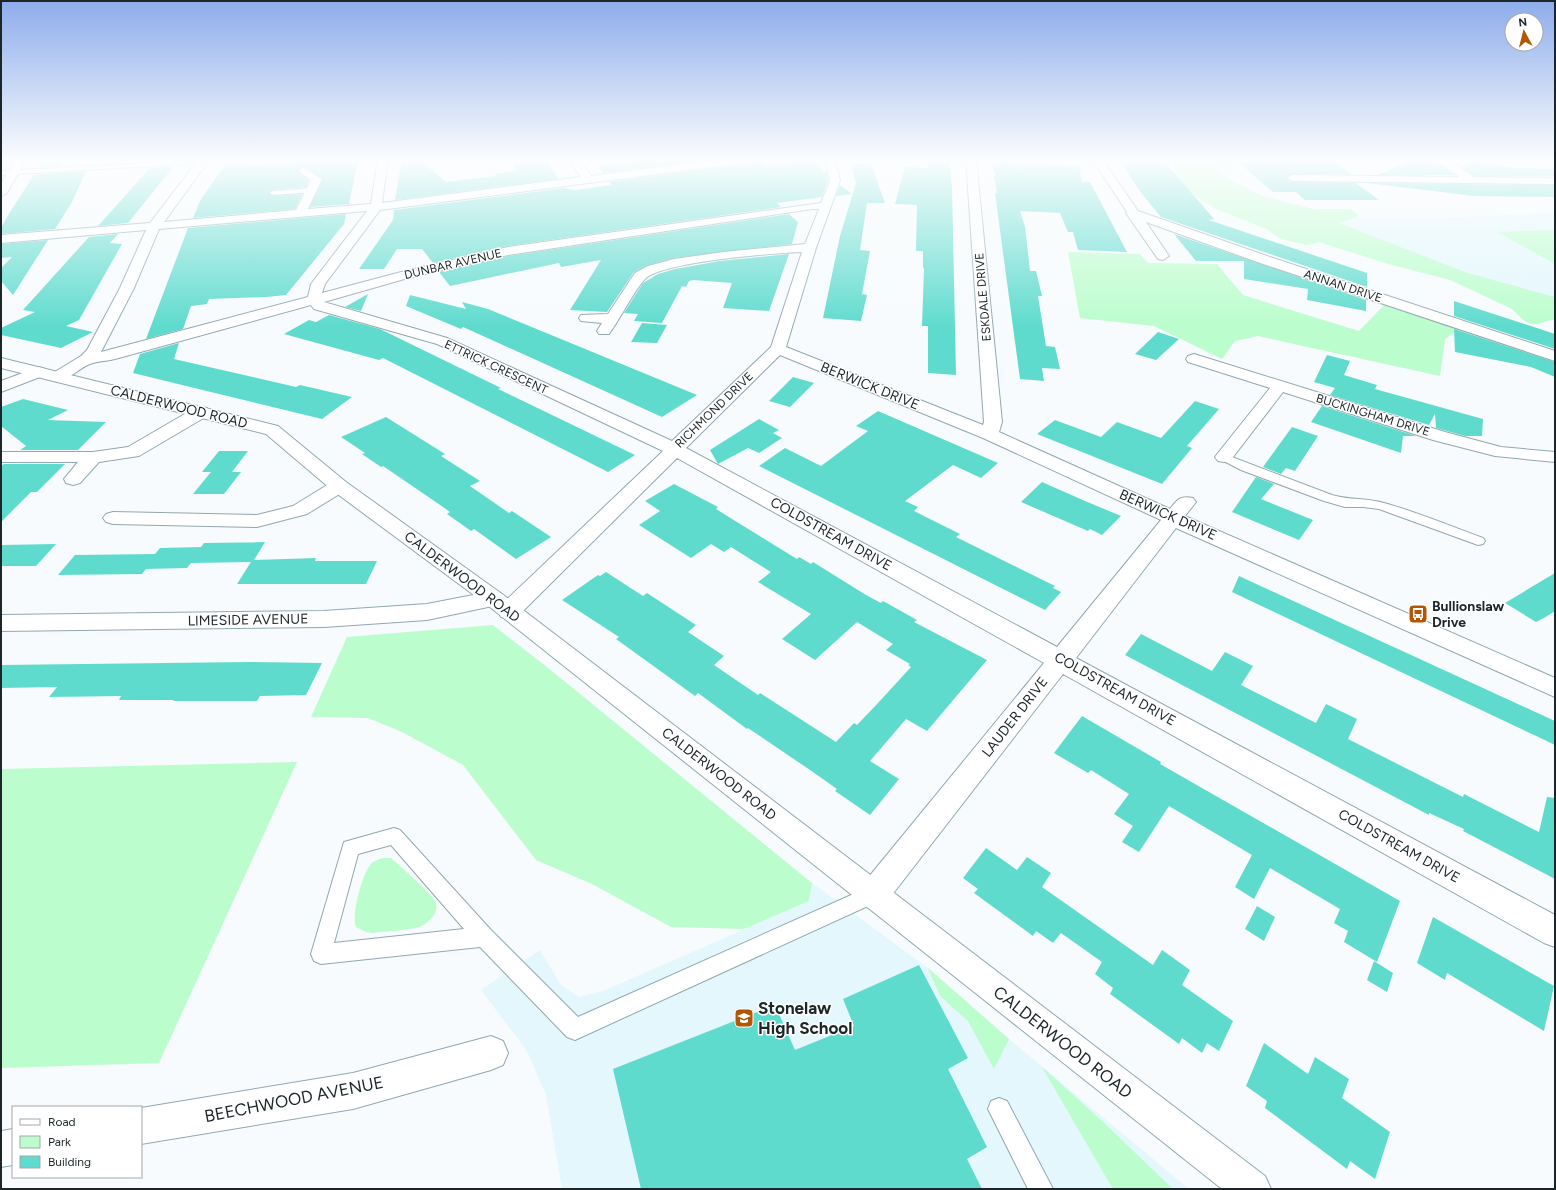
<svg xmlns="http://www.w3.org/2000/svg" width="1556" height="1190" font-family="Figtree,sans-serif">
  <rect width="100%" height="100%" fill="#f7fbfd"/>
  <!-- built -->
  <g fill="#e3f7fd">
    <polygon points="1555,213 1555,297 1465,272 1338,223 1352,218 1461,217"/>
    <polygon points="812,883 928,968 1009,1039 1189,1189 562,1189 546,1095 527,1051 481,990 540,950 561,985 579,997 603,991 809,901"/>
  </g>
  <!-- green -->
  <g fill="#bbfdcc">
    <path d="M1171,159h62l4,4 -19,1 9,14 35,18 51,13h38l8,7 -20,7 126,49 90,25v23c-7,-1 -15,5 -22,4 -9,0 -16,-12 -23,-16l-60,-28 -62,-16 -69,-22 -13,3 -25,-6 -15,-10 -50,-20 -20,-13 -14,-11z"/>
    <polygon points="1555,230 1555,264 1497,232"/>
    <polygon points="1068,252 1140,254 1148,263 1217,264 1243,295 1359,331 1385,304 1460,329 1445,339 1440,376 1258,336 1235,341 1222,359 1154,326 1080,318"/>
    <polygon points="493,625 547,667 812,883 809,901 744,929 671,927 592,884 536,860 463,765 402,732 368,718 311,717 347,637"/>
    <polygon points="297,762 159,1063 1,1068 1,769"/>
    <path d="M382,858h9c9,8 40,35 44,43 6,11 -7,23 -16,26 -15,4 -31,4 -46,6l-7,-1 -10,-5c-5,-12 6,-53 15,-63 2,-3 7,-4 11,-6z"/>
    <polygon points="928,968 1009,1039 994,1069 968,1021 940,996"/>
    <polygon points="1042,1067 1102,1121 1173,1189 1113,1189"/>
  </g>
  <!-- building -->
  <g fill="#5fdbce">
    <polygon points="65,159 61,166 39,167 43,160"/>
    <polygon points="358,159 349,204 310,207 323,179 302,167 297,171 309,180 306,187 273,190 268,192 273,196 302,194 295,209 193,218 201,199 226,164 250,162 248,165 298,163 300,161"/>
    <polygon points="402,159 425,159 425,164 446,182 496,176 495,174 516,171 512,163 546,159 558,179 395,200"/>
    <polygon points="653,159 708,159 603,173 598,166"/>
    <polygon points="757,159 765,159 766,165 811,160 827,174 828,181 822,197 777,203 781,207 508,246 433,263 422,249 397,249 384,269 359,269 393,220 394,210 564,188 575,190 612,185 609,182 751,163"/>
    <polygon points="928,159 949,159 952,187 956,375 928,373 928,326 922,326 924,268 923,268 923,251 916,251 917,205 895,204 905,167 928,168"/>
    <polygon points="1260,159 1331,159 1351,174 1292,174 1286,179 1292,182 1356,183 1379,200 1305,200 1296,192 1273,192 1237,161 1261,161"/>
    <polygon points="1416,159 1441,165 1454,175 1378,175"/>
    <polygon points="1471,160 1515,168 1555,169 1555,176 1474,176 1462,167"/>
    <polygon points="991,161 1079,166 1082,182 1090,182 1127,252 1078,250 1073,232 1068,232 1060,213 1020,211 1025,227 1030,271 1036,271 1042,296 1038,296 1046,346 1055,347 1060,369 1042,368 1044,381 1020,379 995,193 997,193 994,176 996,176"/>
    <polygon points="1120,161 1165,162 1214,219 1209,220 1367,273 1367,287 1161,217 1142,194"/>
    <polygon points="851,164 871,164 885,203 867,203 860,250 870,251 862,294 867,295 861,321 823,318 840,236 856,183"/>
    <polygon points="174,166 128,223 98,226 150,168"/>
    <polygon points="86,171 72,202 55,229 1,234 1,228 10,212 34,175"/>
    <polygon points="1366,183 1555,185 1555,197 1475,196"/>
    <polygon points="840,185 852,194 836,196"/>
    <polygon points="346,214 344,224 286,295 266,297 209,299 207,304 191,306 183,329 146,339 188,228"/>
    <polygon points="789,214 798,222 792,244 674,258 648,265 634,272 607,312 570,310 601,260 561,267 559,263 450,286 439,272 508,256"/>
    <polygon points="118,234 110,243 122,244 79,320 66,326 93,332 61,348 1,335 1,328 35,312 23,310 89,237"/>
    <polygon points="1174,234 1366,300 1366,311 1307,300 1308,289 1244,279 1244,261 1196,261"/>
    <polygon points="48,240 13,295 1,281 1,268 12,257 1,258 1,244"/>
    <polygon points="789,254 769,311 723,308 732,283 693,280 689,281 686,287 682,286 662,323 634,321 638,314 624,313 643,283 658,274 675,269 720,261"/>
    <polygon points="368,294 361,311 345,307"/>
    <polygon points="410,295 466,309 462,302 488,309 697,395 662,417 463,327 461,329 406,306"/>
    <polygon points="1454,301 1555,334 1555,349 1454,316"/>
    <polygon points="329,315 380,329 501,388 498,389 635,455 608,472 383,358 379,360 284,334 309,320 316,322"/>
    <polygon points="642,323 667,325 657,343 631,342"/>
    <polygon points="1454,329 1555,362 1555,377 1531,367 1455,352"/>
    <polygon points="1158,332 1179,339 1156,360 1135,354"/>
    <polygon points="179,343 174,359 296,387 300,385 352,397 322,419 133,373 140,354"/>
    <polygon points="1327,355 1350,361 1344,375 1377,385 1375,389 1483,419 1482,436 1465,436 1436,428 1435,414 1429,425 1330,395 1335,388 1314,382"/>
    <polygon points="793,377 814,383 790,407 769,401"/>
    <polygon points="23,399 68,410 48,420 106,422 78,450 20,450 26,446 1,426 1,407"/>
    <polygon points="1195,401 1219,409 1187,446 1192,448 1162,484 1037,434 1055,420 1101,437 1117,422 1161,438"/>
    <polygon points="1322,406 1416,436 1403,436 1401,453 1311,422"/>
    <polygon points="878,411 998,463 981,478 953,465 905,501 918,507 914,511 960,534 956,537 1055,586 1053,588 1061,592 1045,610 759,466 785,448 821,466 868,431 856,426"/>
    <polygon points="386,417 445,454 441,456 480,481 470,486 509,513 512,511 551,537 516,559 474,529 471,531 447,514 450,512 443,507 383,466 381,467 362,454 365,453 341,437"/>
    <polygon points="759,419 779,430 773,433 782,438 759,453 748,448 718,464 710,450"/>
    <polygon points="1292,427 1318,436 1295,471 1286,468 1281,474 1263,467"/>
    <polygon points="219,451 248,451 232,472 241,472 224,494 193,494 211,472 202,472"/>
    <polygon points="4,464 65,464 37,492 31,492 1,522 1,466"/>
    <polygon points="1256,477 1274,484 1261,499 1313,520 1299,540 1232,512"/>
    <polygon points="1042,482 1085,501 1121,516 1102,535 1090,529 1088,531 1021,502"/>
    <polygon points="674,484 718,507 716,509 797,559 799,557 811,564 813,562 866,595 881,603 883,601 917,620 914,622 987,660 927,731 906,719 870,761 899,779 870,815 835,791 837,789 810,770 748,728 747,729 698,693 695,696 616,639 619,637 562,600 598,575 600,576 606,572 643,596 647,593 696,625 688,632 724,656 714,665 758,695 760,693 836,742 854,723 857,725 878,703 911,667 908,665 910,664 886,650 893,644 857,622 815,660 782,639 811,614 758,582 771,572 731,547 724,552 711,544 691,558 639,525 660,511 645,501"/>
    <polygon points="265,542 254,560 316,558 315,561 377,561 366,584 237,584 251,562 191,563 187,568 146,569 142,574 58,575 75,555 155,554 160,548 201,547 204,543"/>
    <polygon points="56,544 36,566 1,566 1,545"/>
    <polygon points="1555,573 1555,611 1544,618 1536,622 1505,603"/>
    <polygon points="1239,576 1555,721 1555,745 1232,592"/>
    <polygon points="1141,634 1212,671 1225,652 1253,666 1241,685 1316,723 1326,704 1357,719 1348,739 1463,797 1464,794 1539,832 1547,797 1555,798 1555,879 1463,831 1464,829 1429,813 1429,815 1125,655"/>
    <polygon points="248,662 322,663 306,695 260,696 257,701 173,701 174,700 119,700 121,696 49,697 57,687 1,688 1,665"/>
    <polygon points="1082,716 1161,762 1160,764 1400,901 1377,962 1344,942 1348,931 1334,923 1340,909 1270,868 1254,899 1235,887 1252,855 1169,806 1139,852 1122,842 1133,826 1114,814 1129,794 1091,770 1088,773 1054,753"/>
    <polygon points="986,848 1017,870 1027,857 1051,873 1042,887 1153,965 1162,950 1190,970 1182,985 1233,1021 1219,1051 1207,1043 1202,1053 1182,1038 1179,1044 1110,994 1113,988 1095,974 1102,962 1061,933 1053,943 1036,931 1033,936 974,893 978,889 963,878"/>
    <polygon points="1257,906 1275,917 1264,941 1245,929"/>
    <polygon points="1433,917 1554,986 1544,1031 1447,973 1445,980 1417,963"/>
    <polygon points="1374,961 1393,973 1387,992 1367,980"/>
    <polygon points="919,965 968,1058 948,1069 987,1147 967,1159 982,1189 641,1189 613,1069 775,1005 795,1050 854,1026 843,999"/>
    <polygon points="1264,1043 1308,1074 1315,1057 1349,1079 1342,1098 1390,1132 1375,1179 1350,1161 1347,1169 1265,1108 1267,1101 1246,1086"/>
  </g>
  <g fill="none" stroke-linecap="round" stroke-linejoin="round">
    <defs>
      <g id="lane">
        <polygon points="206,160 207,161 204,163 1,175 1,171"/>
        <polygon points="312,188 316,190 315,192 273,195 269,193 273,191"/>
        <path d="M1224,454l108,41c17,5 35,3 52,8 33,9 66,23 99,35l2,3 -2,3 -5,1 -99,-36 -16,-2h-18l-21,-6 -83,-31 -21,-11 -2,-2z"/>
        <path d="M394,828l6,2 91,100 87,87 289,-129 7,-3 7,3 3,6 -3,6 -306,140 -8,-3 -87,-90 -159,17 -7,-3 -3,-7 33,-112zM391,845l73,84 -130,14 24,-89z"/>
        <polygon points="999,1098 1007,1101 1053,1189 1028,1189 988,1109 991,1101"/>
      </g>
      <g id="street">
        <polygon points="16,159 26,159 7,193 1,196 1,184"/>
        <path d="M199,159h11l-46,63 132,-12 15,-30 -13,-9 5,-3 19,11 -14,30 63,-5 7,-45h10l-6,44 199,-26 -13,-18h11l12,17 132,-17h33l-5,3 -371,48 -55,74 -3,9 83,-22 103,-24 313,-44 9,-22 -5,-22h10l5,22 -24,67 -30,99 197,78 1,-3 -18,-263h10l26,263 -3,10 171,77c7,-9 10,-14 23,-11l3,4 -11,14 370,162v19l-379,-169 -100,130 479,257v32l-11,-4 -481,-269 -178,230 -11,4 -11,-4 -4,-10 4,-10 181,-221 -367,-205 -160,159 -8,2 -8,-2 -3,-6 3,-6 162,-154 -226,-107 -123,-35 -3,-4 -196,54c-8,2 -15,2 -22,4 -15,4 -24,20 -40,16l-2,-3 2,-3 28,-17 6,-6 33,-62 26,-58 -145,13v-8l149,-12zM812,209h7l-14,35 -81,8 -50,7 -26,7 -13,7 -27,41 -27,1 -2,3 2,3 21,2 -5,8 2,3h10c10,-13 27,-47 37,-56 19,-16 127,-25 156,-26l-31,95 -99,94 -225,-103 -123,-36 84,-24 100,-23zM367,211l-56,73 -3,13 -207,55 33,-64 25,-59zM780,355l203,83 178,82 -104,127 -371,-199z"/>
        <polygon points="1092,159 1102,159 1138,211 1270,257 1555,351 1555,361 1260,263 1146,222 1169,256 1163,260 1158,259 1126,213 1127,212"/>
        <polygon points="1435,159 1448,159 1474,177 1555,178 1555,184 1292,181 1287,178 1292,175 1459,177"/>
        <polygon points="1194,354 1445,432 1501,447 1555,452 1555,462 1495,456 1433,440 1283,392 1230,461 1224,462 1218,461 1215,457 1218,453 1270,388 1188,362 1186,359 1188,356"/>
        <polygon points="39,367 45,369 47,372 45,375 1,392 1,381"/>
        <polygon points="201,407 207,408 210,412 207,416 139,456 99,462 80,483 73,485 66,483 64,479 78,462 1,462 1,452 93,452 128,447 195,408"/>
        <polygon points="339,480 346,482 349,486 346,490 307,514 257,527 113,524 106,522 103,518 106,514 113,512 257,515 293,506 332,482"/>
        <polygon points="494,591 502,594 505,599 502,604 427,620 324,627 1,631 1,615 324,611 427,604"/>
        <polygon points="491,1036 503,1041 508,1053 503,1065 491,1070 353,1109 141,1144 141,1108 353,1073"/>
        <polygon points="13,1129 13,1165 1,1167 1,1131"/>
      </g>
      <polygon id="secondary" points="1,358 278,426 346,482 502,594 1265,1176 1271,1189 1222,1189 486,604 332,490 266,434 1,368"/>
    </defs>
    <!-- lane casing -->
    <use href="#lane" stroke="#91a8b0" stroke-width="2"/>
    <!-- street casing -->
    <use href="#street" stroke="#91a8b0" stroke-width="2"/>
    <!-- secondary casing -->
    <use href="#secondary" stroke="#91a8b0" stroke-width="2"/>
    <!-- lane -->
    <use href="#lane" fill="#fff" fill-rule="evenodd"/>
    <!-- street -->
    <use href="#street" fill="#fff" fill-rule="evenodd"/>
    <!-- secondary -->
    <use href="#secondary" fill="#fff" fill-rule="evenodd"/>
  </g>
  <!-- sky -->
  <linearGradient id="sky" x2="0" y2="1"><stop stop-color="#8daceb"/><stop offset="0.49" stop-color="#fbfdfe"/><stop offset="1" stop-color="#fbfdfe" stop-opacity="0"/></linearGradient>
  <rect width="1556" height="326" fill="url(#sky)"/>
  <!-- icons -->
  <defs>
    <symbol id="bus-square" viewBox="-11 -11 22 22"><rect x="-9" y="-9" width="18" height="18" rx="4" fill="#b45601" stroke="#fff"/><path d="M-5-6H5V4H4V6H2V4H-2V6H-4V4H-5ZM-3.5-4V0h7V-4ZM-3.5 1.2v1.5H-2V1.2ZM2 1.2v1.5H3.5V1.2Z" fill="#fff"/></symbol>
    <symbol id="school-square" viewBox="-11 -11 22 22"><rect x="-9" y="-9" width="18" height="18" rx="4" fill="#b45601" stroke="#fff"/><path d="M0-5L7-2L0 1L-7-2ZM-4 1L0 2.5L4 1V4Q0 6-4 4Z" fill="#fff"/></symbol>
  </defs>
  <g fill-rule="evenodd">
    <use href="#bus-square" x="1407" y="603" width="22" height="22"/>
    <use href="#school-square" x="733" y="1007" width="22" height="22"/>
  </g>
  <g text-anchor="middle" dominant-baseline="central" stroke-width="3" stroke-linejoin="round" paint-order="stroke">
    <!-- far-street labels -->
    <g font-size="12" fill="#1c2528" stroke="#fff">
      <text transform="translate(453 264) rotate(-13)">DUNBAR AVENUE</text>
      <text transform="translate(1343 286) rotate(18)">ANNAN DRIVE</text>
      <text transform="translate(983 297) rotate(-95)">ESKDALE DRIVE</text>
      <text transform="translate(496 367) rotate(25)">ETTRICK CRESCENT</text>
      <text transform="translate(714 410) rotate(-44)">RICHMOND DRIVE</text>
      <text transform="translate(1373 415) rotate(17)">BUCKINGHAM DRIVE</text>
    </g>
    <!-- street labels -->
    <g font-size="14" fill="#1c2528" stroke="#fff">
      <text transform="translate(870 386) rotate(22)">BERWICK DRIVE</text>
      <text transform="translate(179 407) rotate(14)">CALDERWOOD ROAD</text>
      <text transform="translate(1168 515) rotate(24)">BERWICK DRIVE</text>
      <text transform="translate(831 534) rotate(29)">COLDSTREAM DRIVE</text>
      <text transform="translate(462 577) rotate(37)">CALDERWOOD ROAD</text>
      <text transform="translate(248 620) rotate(-1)">LIMESIDE AVENUE</text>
      <text transform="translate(1115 689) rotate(29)">COLDSTREAM DRIVE</text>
      <text transform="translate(1015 717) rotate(-52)">LAUDER DRIVE</text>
      <text transform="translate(719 774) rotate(38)">CALDERWOOD ROAD</text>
      <text transform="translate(1399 846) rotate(29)">COLDSTREAM DRIVE</text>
    </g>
    <!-- poi labels -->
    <g font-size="14" font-weight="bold" fill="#1c2528" stroke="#fff" text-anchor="start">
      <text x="1432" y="606">Bullionslaw<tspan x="1432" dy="16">Drive</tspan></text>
    </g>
    <!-- near-poi labels -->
    <g font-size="17" font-weight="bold" fill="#1c2528" stroke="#fff" text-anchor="start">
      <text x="758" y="1008">Stonelaw<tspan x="758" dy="20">High School</tspan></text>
    </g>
    <!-- near-street labels -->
    <g font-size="17" fill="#1c2528" stroke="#fff">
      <text transform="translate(1063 1042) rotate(38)">CALDERWOOD ROAD</text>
      <text transform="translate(294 1099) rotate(-11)">BEECHWOOD AVENUE</text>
    </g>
  </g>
  <!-- border -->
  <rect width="1556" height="1190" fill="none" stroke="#1c2528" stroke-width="4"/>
  <!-- legend -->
  <rect x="12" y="1106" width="130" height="72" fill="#ffffff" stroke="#a4a8a9"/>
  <rect x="20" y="1119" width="20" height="6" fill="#ffffff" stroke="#a4a8a9"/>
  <text x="48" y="1126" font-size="12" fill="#1c2528">Road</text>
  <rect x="20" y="1136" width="20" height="12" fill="#bbfdcc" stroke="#a4a8a9"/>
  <text x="48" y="1146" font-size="12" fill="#1c2528">Park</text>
  <rect x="20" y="1156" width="20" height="12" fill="#5fdbce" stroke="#a4a8a9"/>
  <text x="48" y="1166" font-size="12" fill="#1c2528">Building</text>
  <!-- north arrow -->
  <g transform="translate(1524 32) rotate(353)"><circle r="19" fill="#ffffff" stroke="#a4a8a9"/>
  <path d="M0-3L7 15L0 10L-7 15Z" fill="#b45601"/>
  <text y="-6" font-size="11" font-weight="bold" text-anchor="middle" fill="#1c2528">N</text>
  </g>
</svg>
